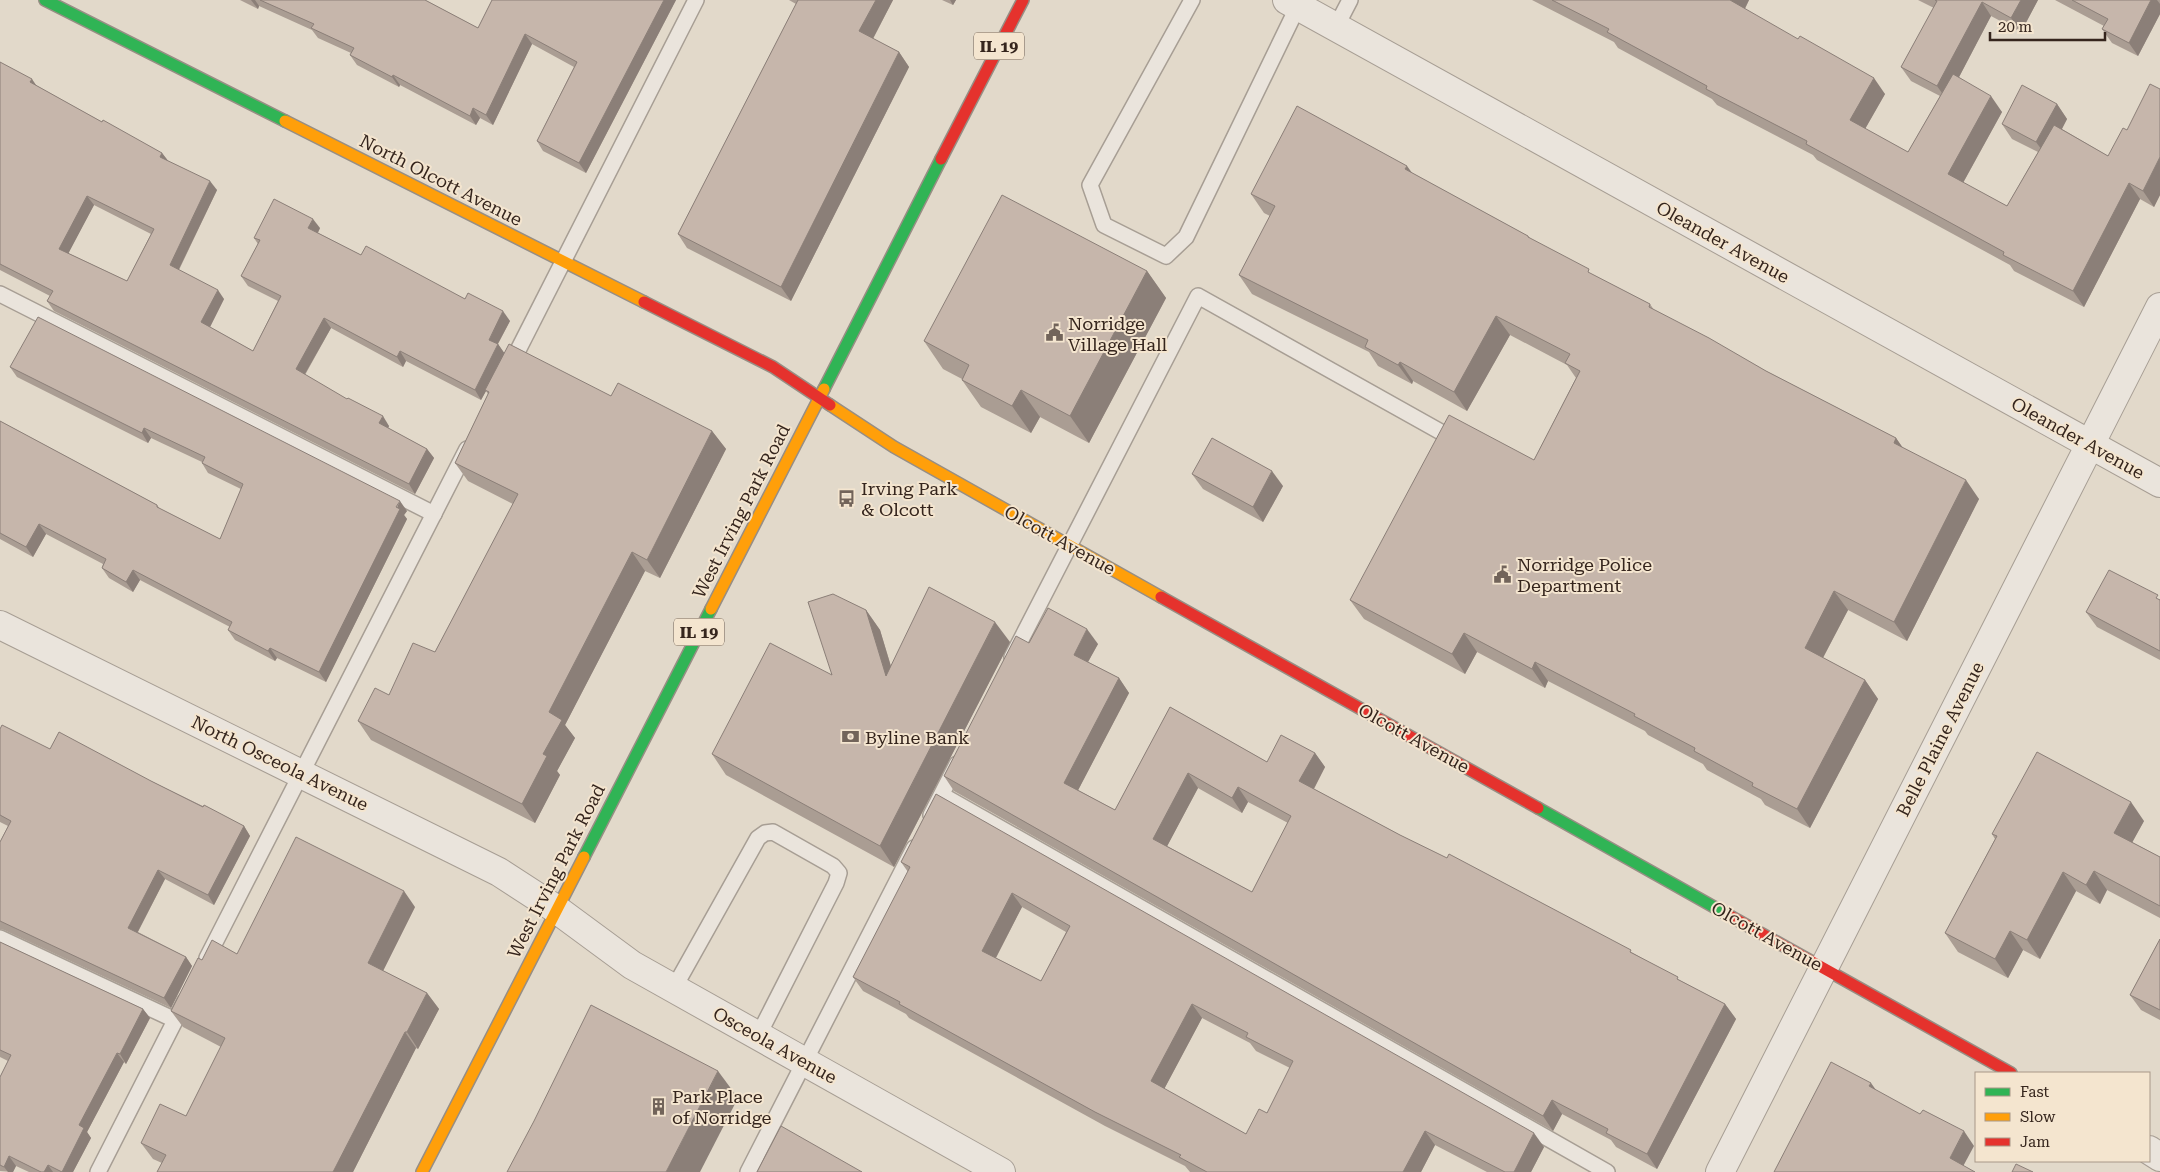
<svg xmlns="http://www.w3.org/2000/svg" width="2160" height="1172" font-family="'Roboto Serif',serif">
  <rect width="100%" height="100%" fill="#e2d9ca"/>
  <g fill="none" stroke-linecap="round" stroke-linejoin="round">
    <defs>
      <g id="lane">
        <polyline points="1192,0 1090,185 1104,225 1166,256 1186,237 1298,6"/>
        <polyline points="1336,27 1350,0"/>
        <polyline points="0,294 434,514"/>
        <polyline points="510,366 696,0"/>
        <polyline points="1012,657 1198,296 1448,436"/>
        <polyline points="942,795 1607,1172"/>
        <polyline points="931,815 957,764"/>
        <polyline points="0,938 175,1020"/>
        <polyline points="207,958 467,449"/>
        <polyline points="674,988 758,838 765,833 773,832 833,866 839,873 836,883 758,1036"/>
        <polyline points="98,1172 185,1001"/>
        <polyline points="748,1172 914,848"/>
      </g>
      <g id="street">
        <polyline points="1287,0 2160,483"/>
        <polyline points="0,625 499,872 556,909 632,965 1001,1172"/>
        <polyline points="2149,1150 2160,1157"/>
        <polyline points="1720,1172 2160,307"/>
      </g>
      <g id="fast">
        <polyline points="45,0 285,121"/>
        <polyline points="824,389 941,159"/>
        <polyline points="1538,808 1730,916"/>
        <polyline points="584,857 711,609"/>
      </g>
      <g id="slow">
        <polyline points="285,121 644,302"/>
        <polyline points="830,405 894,447 1161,597"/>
        <polyline points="711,609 824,389"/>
        <polyline points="422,1172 584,857"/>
      </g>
      <g id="jam">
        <polyline points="941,159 1023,0"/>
        <polyline points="644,302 773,367 830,405"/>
        <polyline points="1161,597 1538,808"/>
        <polyline points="1730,916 2011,1073"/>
      </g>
    </defs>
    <!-- lane casing -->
    <use href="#lane" stroke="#a79e94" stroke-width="18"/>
    <!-- street casing -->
    <use href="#street" stroke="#a79e94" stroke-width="30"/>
    <!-- fast casing -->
    <use href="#fast" stroke="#978e84" stroke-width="14"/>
    <!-- slow casing -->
    <use href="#slow" stroke="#978e84" stroke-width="14"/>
    <!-- jam casing -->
    <use href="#jam" stroke="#978e84" stroke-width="14"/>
    <!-- lane -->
    <use href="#lane" stroke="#eae4dc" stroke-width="15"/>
    <!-- street -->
    <use href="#street" stroke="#eae4dc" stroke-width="28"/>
    <!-- fast -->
    <use href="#fast" stroke="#30b455" stroke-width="11"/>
    <!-- slow -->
    <use href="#slow" stroke="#ff9f0a" stroke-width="11"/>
    <!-- jam -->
    <use href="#jam" stroke="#e5322d" stroke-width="11"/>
  </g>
  <!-- wall -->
  <g fill="#aa9d93" fill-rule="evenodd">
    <polygon points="240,0 425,0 478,28 492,0 676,0 586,173 543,151 537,141 574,67 532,44 493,125 480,118 476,125 400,85 399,87 357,65 350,55 351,53 318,38 312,30 259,6 258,9"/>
    <polygon points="789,0 893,0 873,39 899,52 909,67 791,301 687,248 678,234 796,4"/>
    <polygon points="942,0 956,0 953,5"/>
    <polygon points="1532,0 1749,0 1745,9 1885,94 1865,129 1908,152 1940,96 1911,81 1901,67 1934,8 1918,0 2038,0 2021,32 1991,16 1959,77 2002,112 1963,183 2007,206 2038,152 2012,139 2002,124 2057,104 2067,119 2062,129 2108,156 2127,130 2160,89 2160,195 2154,207 2140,199 2084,307 2014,271 2010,265 1817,160 1813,155 1717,105 1712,99 1618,48 1614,42"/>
    <polygon points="2055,0 2160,0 2160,14 2138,56 2112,43 2102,29 2104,26"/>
    <path d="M0,62l37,24 65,36 60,31 6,8 49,29 -38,80 45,29 -14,28 43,24 25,-50 -30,-15 -7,-10 17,-32 -4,-6 66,-10 -2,5 43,22 104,44 45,22 -12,23 6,9 107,43 101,35 14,18 -66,129 -15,-7 -80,154 10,13 -18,33 3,4 -25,48 -164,-83 -13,-19 31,-26 46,-43 78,-148 -45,-23 -13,-18 33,-69 -2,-3 -5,9 -75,-39 -3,6 -72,-39 -26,47 84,51 -1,2 39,21 7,9 -19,36 -361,-183 -7,-10 3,-5 -50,-26zM94,205l57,29 -24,47 -59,-28z"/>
    <polygon points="1412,173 1528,236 1531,239 1593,275 1650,304 1654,310 1766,371 1896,438 1903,448 1979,499 1907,641 1848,610 1823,658 1865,680 1878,699 1810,828 1765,805 1761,799 1707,770 1703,764 1648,735 1645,731 1548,681 1545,688 1477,652 1465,674 1364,619 1350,600 1534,460 1576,378 1567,365 1510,335 1467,411 1413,381 1412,384 1378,366 1369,352 1252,294 1239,275 1270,216 1264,213 1251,194"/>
    <polygon points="1147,271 1166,298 1089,443 1040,417 1031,433 981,407 962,380 962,379 943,369 924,341"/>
    <polygon points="10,367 407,511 404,515 407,519 326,682 277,658 275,661 235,640 228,630 230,627 140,580 133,592 109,578 102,568 103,564 46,534 33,557 0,539 0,421 157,505 160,509 220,539 241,489 208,473 202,463 202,462 151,438 148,443 17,377"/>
    <polygon points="1192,474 1283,486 1263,522 1203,489"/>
    <polygon points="2160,599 2160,660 2097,627 2086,612"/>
    <polygon points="866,610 880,630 891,666 1010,642 894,867 726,775 712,754 832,675"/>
    <path d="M1029,643l69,1 -10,18 31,16 10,15 -51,97 37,20 55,-103 97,55 48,-9 10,14 -11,22 86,46 233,118 48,28 44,23 11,15 -79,150 -41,-22 -5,-7 -49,-26 -9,17 -599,-340 -10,-15zM1198,788l44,25 6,-11 40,21 -36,69 -85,-46z"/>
    <polygon points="0,729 50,749 151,781 244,826 250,836 214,905 165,879 138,932 186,957 192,966 171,1008 4,930 0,929 0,842 8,826 0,822"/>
    <path d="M936,794l608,353 -13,25h-44l-52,-27 -14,27h-231l-5,-6 -80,-40 -196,-108 -3,-4 -43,-23 -10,-14 55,-105 -7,-10zM1022,907l44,25 -25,49 -45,-23zM1202,1018l48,25 6,8 34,17 -23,45 -21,21 -82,-45z"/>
    <polygon points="2144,821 2132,842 2160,857 2160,918 2107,890 2100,904 2076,891 2040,959 2023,950 2008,978 1958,952 1945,933 1995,839 1992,834"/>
    <polygon points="415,907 383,971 427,993 439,1009 418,1049 416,1048 353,1172 157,1172 162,1163 153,1159 141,1143 186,1116 221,1047 183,1027 171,1011 202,960 237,954"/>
    <polygon points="2160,939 2160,1020 2141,1010 2130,995"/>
    <polygon points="0,942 143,1009 150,1018 126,1064 124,1062 87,1132 91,1138 73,1172 29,1172 16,1166 13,1172 0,1171 0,1077 8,1061 0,1057"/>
  </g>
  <!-- shaded-wall -->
  <g fill="#8b7f78">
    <polygon points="251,0 255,0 259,6 258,9"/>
    <polygon points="664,0 676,0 586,173 579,163"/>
    <polygon points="876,0 893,0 869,46 859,31"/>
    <polygon points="950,0 956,0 953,5"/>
    <polygon points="1730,0 1749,0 1741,16"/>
    <polygon points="2021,0 2038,0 2021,32 2011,18"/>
    <polygon points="2151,0 2157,0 2160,4 2160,14 2138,56 2129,43"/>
    <polygon points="1982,2 1991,16 1947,100 1937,86"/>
    <polygon points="525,34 532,44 493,125 486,115"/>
    <polygon points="899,52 909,67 791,301 781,287"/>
    <polygon points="393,75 400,85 399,87 392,77"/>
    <polygon points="1874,78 1885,94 1861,136 1850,120"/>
    <polygon points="32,79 38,88 30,82"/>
    <polygon points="1991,96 2002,112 1959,190 1948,174"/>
    <polygon points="2057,104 2067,119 2047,157 2036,142"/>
    <polygon points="473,108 480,118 476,125 470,116"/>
    <polygon points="162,153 169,162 160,157"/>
    <polygon points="2160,157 2160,195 2154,207 2143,191"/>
    <polygon points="1407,166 1421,185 1405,169"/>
    <polygon points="210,181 217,190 176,275 170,265"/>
    <polygon points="2129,183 2140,199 2084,307 2073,291"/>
    <polygon points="87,196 94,205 66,258 59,249"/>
    <polygon points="313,219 320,228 315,238 308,228"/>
    <polygon points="1147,271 1166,298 1089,443 1070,416"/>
    <polygon points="218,290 224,299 208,331 201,322"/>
    <polygon points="503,311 510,321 495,349 489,340"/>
    <polygon points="1496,316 1510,335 1467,411 1454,392"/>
    <polygon points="324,318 331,328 302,379 296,369"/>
    <polygon points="498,344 505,354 485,390 486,391 481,400 475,390"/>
    <polygon points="400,351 406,361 403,367 397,357"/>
    <polygon points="1400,362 1413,381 1412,384 1398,365"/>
    <polygon points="1021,390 1040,417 1031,433 1012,406"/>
    <polygon points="383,416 389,426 386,433 379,423"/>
    <polygon points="144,428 151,438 148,443 142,433"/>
    <polygon points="712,431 726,449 660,578 647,560"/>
    <polygon points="1896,438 1909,457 1894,443"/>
    <polygon points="427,449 434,458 415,494 409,484"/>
    <polygon points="1272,471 1283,486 1263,522 1253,507"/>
    <polygon points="1966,480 1979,499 1907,641 1894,622"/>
    <polygon points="400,501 407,511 404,515 407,519 326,682 319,672"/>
    <polygon points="39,524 46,534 33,557 26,547"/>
    <polygon points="632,552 645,571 565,725 575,738 557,771 560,775 535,823 522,804 549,712"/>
    <polygon points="133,570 140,580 133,592 126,582"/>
    <polygon points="1834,591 1848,610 1818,667 1805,648"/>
    <polygon points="866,610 880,630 900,697 886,676"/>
    <polygon points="995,622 1010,642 894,867 880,846"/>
    <polygon points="1087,629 1098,644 1084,669 1074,655"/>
    <polygon points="1464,633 1477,652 1465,674 1452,654"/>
    <polygon points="270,648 277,658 275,661 268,651"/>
    <polygon points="1535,662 1548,681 1545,688 1532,669"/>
    <polygon points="1119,678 1129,693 1074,798 1064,783"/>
    <polygon points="1865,680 1878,699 1810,828 1797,809"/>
    <polygon points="1315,753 1325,767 1310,796 1299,781"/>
    <polygon points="1188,773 1198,788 1163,854 1153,839"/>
    <polygon points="1238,787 1248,802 1242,813 1232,798"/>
    <polygon points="2131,802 2144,821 2127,852 2114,833"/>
    <polygon points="244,826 250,836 214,905 208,895"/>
    <polygon points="158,870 165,879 135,937 128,928"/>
    <polygon points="2094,871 2107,890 2100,904 2086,885"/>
    <polygon points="2063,872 2076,891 2040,959 2027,940"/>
    <polygon points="404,891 415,907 379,979 368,963"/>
    <polygon points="1012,893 1022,907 992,965 982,951"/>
    <polygon points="2010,931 2023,950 2008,978 1995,959"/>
    <polygon points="186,957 192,966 171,1008 164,998"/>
    <polygon points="427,993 439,1009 418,1049 407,1032"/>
    <polygon points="1192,1004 1202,1018 1161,1095 1151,1081"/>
    <polygon points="1725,1004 1736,1019 1657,1169 1647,1154"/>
    <polygon points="143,1009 150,1018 126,1064 120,1054"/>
    <polygon points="405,1032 416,1048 353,1172 333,1172"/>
    <polygon points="117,1053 124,1062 87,1132 91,1138 73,1172 62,1172 79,1125"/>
    <polygon points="718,1071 738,1098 700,1172 666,1172"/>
    <polygon points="1871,1083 1881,1097 1869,1086"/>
    <polygon points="1552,1100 1562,1114 1553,1131 1543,1116"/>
    <polygon points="1425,1131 1435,1145 1421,1172 1403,1172"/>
    <polygon points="1964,1131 1974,1146 1960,1172 1950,1158"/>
    <polygon points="1534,1133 1544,1147 1531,1172 1514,1172"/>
    <polygon points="9,1156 16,1166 13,1172 8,1172 4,1167"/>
    <polygon points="48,1165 53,1172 44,1172"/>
  </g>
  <!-- building -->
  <g fill="#c6b6ab" stroke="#8b7f78" fill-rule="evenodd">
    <polygon points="260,0 425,0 478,28 492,0 664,0 579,163 537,141 577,62 525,34 486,115 473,108 470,116 393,75 392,77 350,55 354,48 311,28 314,24"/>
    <polygon points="798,0 876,0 859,31 899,52 781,287 678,234"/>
    <polygon points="1552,0 1730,0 1798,39 1800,36 1874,78 1850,120 1908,152 1953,74 1991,96 1948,174 2007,206 2054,125 2108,156 2123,128 2127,130 2150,84 2160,89 2160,157 2143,191 2129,183 2073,291 2003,255 2004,252 1806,144 1807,141 1706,89 1707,86 1607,32 1609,29"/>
    <polygon points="1935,0 2021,0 2011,18 1982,2 1937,86 1901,67 1937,1"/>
    <polygon points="2072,0 2151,0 2129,43 2102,29 2108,19"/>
    <path d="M0,62l32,17 -2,3 72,40 1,-2 59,33 -2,4 50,24 -40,84 48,25 -17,32 52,29 28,-55 -40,-20 19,-36 -6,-2 20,-39 39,20 -5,9 53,27 5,-9 99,53 3,-6 35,18 -14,29 9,4 -23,46 -75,-39 -3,6 -73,-39 -28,51 51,30 1,-1 35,18 -4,7 48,26 -18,35 -362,-183 6,-10 -53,-27zM87,196l67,33 -27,52 -68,-32z"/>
    <polygon points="2022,85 2057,104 2036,142 2002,124"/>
    <polygon points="1297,106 1407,166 1405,169 1528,236 1528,237 1589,269 1588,272 1650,304 1649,307 1709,338 1766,371 1896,438 1894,443 1966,480 1894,622 1834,591 1805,648 1865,680 1797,809 1752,786 1753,783 1694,751 1695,748 1634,716 1635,714 1535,662 1532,669 1464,633 1452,654 1350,600 1449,415 1534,460 1580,371 1565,363 1570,354 1496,316 1454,392 1400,362 1398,365 1365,347 1368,340 1239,275 1275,206 1251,194"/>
    <polygon points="1002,195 1147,271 1070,416 1021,390 1012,406 962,380 969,365 924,341"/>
    <polygon points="38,317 400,501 396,507 400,509 319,672 270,648 268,651 228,630 232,622 133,570 126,582 102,568 106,559 39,524 26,547 0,533 0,421 157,505 157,507 220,539 243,484 202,463 205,457 144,428 142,433 10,367"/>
    <polygon points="509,344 611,396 618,383 712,431 647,560 632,552 549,712 562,720 543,754 547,756 522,804 358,721 375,688 389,695 413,643 435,652 518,494 455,463 489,392 485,390"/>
    <polygon points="1212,438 1272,471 1253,507 1192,474"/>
    <polygon points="2109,570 2158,595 2156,598 2160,600 2160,651 2086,612"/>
    <polygon points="929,587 995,622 880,846 712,754 770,643 832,675 808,602 833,594 866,610 886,676"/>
    <path d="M1048,608l39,21 -13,26 45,23 -55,105 51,27 55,-103 97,55 14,-27 34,18 -16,28 101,54 47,23 2,-4 182,96 -1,2 48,25 -1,2 48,25 -78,150 -41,-21 2,-4 -56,-29 -9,16 -599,-340 72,-140 13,7zM1188,773l44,25 6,-11 53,29 -39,76 -99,-53z"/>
    <polygon points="2,725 50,749 59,732 151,781 203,807 204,805 244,826 208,895 158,870 128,928 186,957 164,998 0,921 0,842 11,821 0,815 0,729"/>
    <polygon points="2037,752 2131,802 2114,833 2160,857 2160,906 2094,871 2086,885 2063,872 2027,940 2010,931 1995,959 1945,933 1997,836 1992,834"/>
    <path d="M936,794l598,339 -20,39h-9l-80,-41 -22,41h-196l-28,-15 2,-2 -86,-43 -196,-108 1,-2 -47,-25 57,-110 -9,-5zM1012,893l58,33 -29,55 -59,-30zM1192,1004l56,29 -2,4 47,24 -26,52 -8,-4 -13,25 -95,-53z"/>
    <polygon points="296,837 404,891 368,963 427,993 407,1032 405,1032 333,1172 157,1172 166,1155 141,1143 160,1104 186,1116 225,1038 171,1011 198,958 202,960 212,940 237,954"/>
    <polygon points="2160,939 2160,1010 2130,995"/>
    <polygon points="0,942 143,1009 120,1054 117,1053 79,1125 84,1128 62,1172 48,1165 44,1172 41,1172 9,1156 4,1167 0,1165 0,1077 11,1055 0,1050"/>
    <polygon points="591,1005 718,1071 666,1172 507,1172 534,1121"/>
    <polygon points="1831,1062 1871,1083 1869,1086 1920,1114 1923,1110 1964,1131 1950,1158 1975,1172 1774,1172"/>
    <polygon points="781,1126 862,1172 757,1172"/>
    <polygon points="2016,1164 2033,1172 2012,1172"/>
  </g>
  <!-- icons -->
  <defs>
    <symbol id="civic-bare" viewBox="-9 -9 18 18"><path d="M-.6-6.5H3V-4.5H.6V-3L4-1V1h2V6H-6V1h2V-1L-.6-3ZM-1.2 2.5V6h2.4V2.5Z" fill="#72645a" stroke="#f4e5cf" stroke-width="2.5" paint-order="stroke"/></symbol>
    <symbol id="bus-bare" viewBox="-9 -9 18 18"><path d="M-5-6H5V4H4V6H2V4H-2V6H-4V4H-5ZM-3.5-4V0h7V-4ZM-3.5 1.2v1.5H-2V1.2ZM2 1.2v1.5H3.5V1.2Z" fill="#72645a" stroke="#f4e5cf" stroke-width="2.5" paint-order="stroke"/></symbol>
    <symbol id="bank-bare" viewBox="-9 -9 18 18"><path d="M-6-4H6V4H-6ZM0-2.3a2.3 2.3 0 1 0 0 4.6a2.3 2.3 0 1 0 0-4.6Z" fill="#72645a" stroke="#f4e5cf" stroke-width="2.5" paint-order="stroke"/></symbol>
    <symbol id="building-bare" viewBox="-9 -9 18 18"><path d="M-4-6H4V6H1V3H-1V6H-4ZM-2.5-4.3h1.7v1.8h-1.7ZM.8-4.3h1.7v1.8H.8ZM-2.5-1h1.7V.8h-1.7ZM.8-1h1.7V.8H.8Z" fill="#72645a" stroke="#f4e5cf" stroke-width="2.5" paint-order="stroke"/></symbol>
  </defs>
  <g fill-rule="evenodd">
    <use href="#civic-bare" x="1042" y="320" width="25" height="25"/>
    <use href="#bus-bare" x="834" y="486" width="25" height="25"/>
    <use href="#civic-bare" x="1490" y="562" width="25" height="25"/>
    <use href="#bank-bare" x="838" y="724" width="25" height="25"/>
    <use href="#building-bare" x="646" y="1094" width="25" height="25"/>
  </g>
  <g text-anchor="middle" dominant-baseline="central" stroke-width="4" stroke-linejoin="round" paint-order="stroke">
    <!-- shield labels -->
    <g fill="#f4e5cf" stroke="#6e5f52" stroke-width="1">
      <rect x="974" y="32.5" width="50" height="27" rx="4"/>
      <rect x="674" y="618.5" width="50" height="27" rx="4"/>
    </g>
    <g font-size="16" font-weight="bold" fill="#35251d">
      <text x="999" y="46">IL 19</text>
      <text x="699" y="632">IL 19</text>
    </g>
    <!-- street labels -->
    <g font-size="18" fill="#35251d" stroke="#f4e5cf">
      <text transform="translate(441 180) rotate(27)">North Olcott Avenue</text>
      <text transform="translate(1723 242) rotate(29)">Oleander Avenue</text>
      <text transform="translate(2078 438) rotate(29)">Oleander Avenue</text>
      <text transform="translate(741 511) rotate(-63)">West Irving Park Road</text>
      <text transform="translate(1060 540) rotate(29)">Olcott Avenue</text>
      <text transform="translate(1414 738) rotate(29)">Olcott Avenue</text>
      <text transform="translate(1940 739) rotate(-63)">Belle Plaine Avenue</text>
      <text transform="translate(280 763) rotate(26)">North Osceola Avenue</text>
      <text transform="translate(556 871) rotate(-63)">West Irving Park Road</text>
      <text transform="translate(1767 936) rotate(29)">Olcott Avenue</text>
      <text transform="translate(775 1045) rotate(29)">Osceola Avenue</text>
    </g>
    <!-- poi labels -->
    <g font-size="18" fill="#35251d" stroke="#f4e5cf" text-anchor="start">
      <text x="1068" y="323">Norridge<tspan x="1068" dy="21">Village Hall</tspan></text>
      <text x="861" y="488">Irving Park<tspan x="861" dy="21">&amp; Olcott</tspan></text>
      <text x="1517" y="564">Norridge Police<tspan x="1517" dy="21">Department</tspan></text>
      <text x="865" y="737">Byline Bank</text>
      <text x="672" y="1096">Park Place<tspan x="672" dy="21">of Norridge</tspan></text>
    </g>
  </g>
  <!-- legend -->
  <rect x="1975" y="1072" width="175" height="90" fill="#f4e5cf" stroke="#a89888"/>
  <rect x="1985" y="1088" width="25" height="8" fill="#30b455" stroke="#a89888"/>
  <text x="2020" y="1097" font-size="15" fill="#35251d">Fast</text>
  <rect x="1985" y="1113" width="25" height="8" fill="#ff9f0a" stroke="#a89888"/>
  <text x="2020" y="1122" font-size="15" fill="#35251d">Slow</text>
  <rect x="1985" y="1138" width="25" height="8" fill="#e5322d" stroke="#a89888"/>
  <text x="2020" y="1147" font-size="15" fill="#35251d">Jam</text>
  <!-- scale -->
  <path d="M1990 32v8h115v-8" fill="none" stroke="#35251d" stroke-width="2.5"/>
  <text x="1998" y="32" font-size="15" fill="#35251d" stroke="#f4e5cf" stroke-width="4" paint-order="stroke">20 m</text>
</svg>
